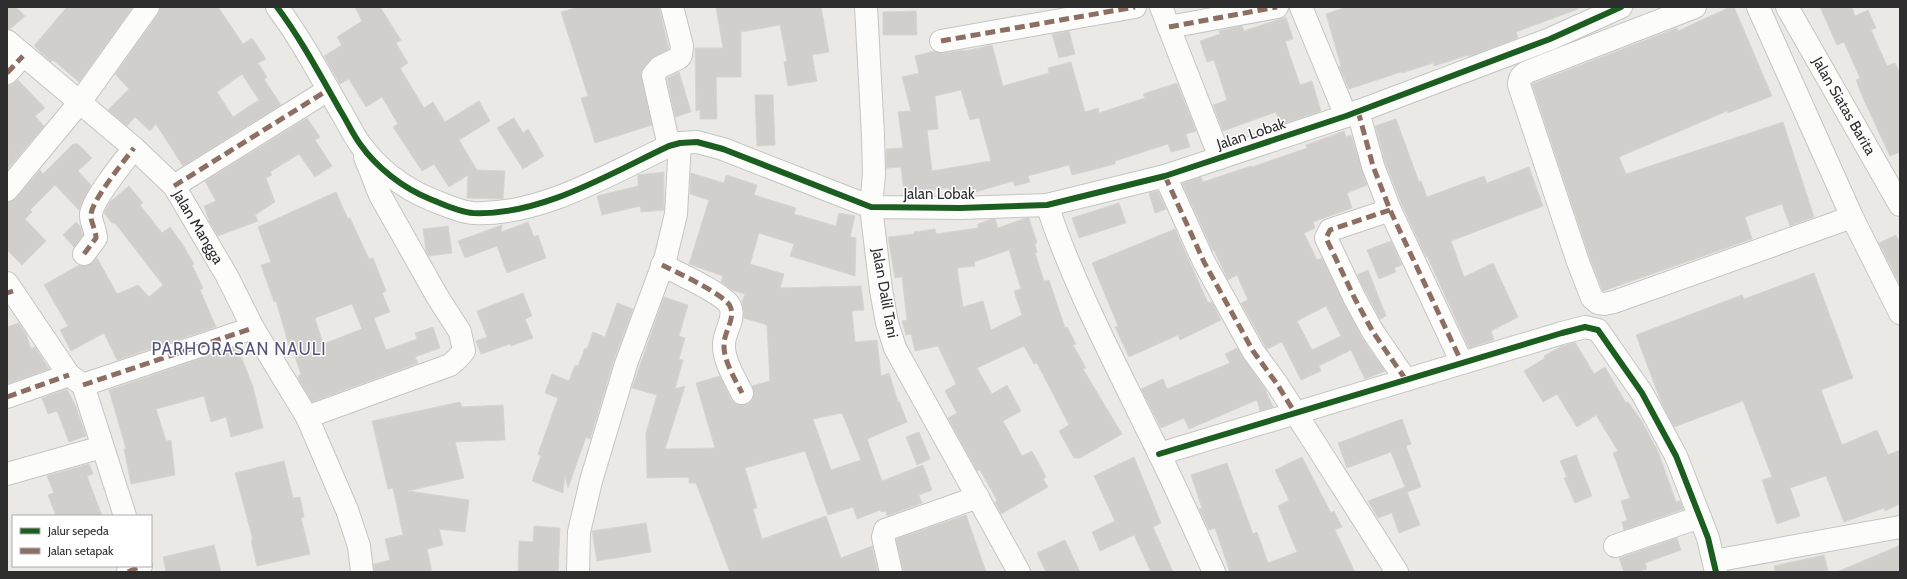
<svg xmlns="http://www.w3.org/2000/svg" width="1907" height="579" font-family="Cabin,sans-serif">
  <rect width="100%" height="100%" fill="#eae9e5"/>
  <!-- building -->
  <g fill="#d0cfcb" stroke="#d6d5d1" fill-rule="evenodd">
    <polygon points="7,7 16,7 25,16 10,29 7,29"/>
    <polygon points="67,7 133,7 79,82 53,60 51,62 34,46"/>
    <path d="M160,7h58l25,37 9,-6 14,21 -8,4 9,14 -3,2 17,26 -98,61 -27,-42 -6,7 -15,-14 -8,9 -19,-16 21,-21 -14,-15 43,-60zM242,74l17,26 -26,17 -16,-25z"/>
    <polygon points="355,7 380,7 401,40 396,43 408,63 400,68 424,108 433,102 445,122 479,101 490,121 459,140 477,170 505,171 503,199 467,198 468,175 449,187 434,164 422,171 393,127 398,124 382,97 366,107 349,79 340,84 324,56 342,45 337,37 362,21"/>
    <polygon points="579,7 659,7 669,49 651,59 641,72 652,125 595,143 581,98 588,96 561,12"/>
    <polygon points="716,7 821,7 829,52 812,55 817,81 788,86 784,62 787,61 780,25 741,32 741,77 716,77 717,119 700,119 700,110 696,111 695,48 723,48"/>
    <polygon points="1347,7 1578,7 1578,9 1516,32 1518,38 1468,57 1468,55 1434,66 1433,63 1402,73 1401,72 1349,89 1339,67 1341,66 1326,14"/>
    <polygon points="1730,7 1734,7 1772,96 1728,113 1727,111 1619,157 1626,174 1783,122 1814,217 1790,226 1782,204 1745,217 1752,239 1603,291 1590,258 1532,84 1677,28 1678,31"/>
    <polygon points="1820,7 1852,7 1855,16 1868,10 1876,28 1871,30 1887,66 1895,63 1900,74 1900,152 1890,156 1863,98 1856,80 1860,78 1844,42 1837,45"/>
    <polygon points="916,11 917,35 883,35 883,12"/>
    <polygon points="1286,17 1293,39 1285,41 1300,85 1312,81 1321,111 1280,125 1276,112 1223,131 1213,105 1227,100 1214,60 1207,62 1200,41 1220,34 1219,31 1242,26 1244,31"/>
    <polygon points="1069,31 1075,54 1059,58 1052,34"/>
    <path d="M992,45l11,41 46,-13 -1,-5 23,-6 14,50 13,-4 1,5 46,-15 -2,-4 34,-11 19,48 -10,3 4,13 -19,5 -3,-8 -53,17v3l-43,11 -3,-10 -41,11 2,6 -15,4 -2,-5 -41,12v2h-23l-1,-7 -44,5 -3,-26 -15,1v-19l17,-1 -5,-36 13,-1 -9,-34 17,-4 -4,-17 19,-5 9,2 21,-3 1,1zM961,90l9,30 9,-2 12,43 -59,10 -5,-41 11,-1 -3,-33z"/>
    <polygon points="679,72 691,112 675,117 667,78"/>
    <polygon points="18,80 45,108 35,116 44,126 8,169 7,85 11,85"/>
    <polygon points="755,95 773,95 775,145 757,146"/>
    <polygon points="307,118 320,137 315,140 332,166 315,177 299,154 270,172 272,175 266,178 275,202 255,215 258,221 218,236 210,223 204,206 216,201 205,181"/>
    <polygon points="514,118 523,133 528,129 544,156 523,169 497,128"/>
    <polygon points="1396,119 1419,182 1421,181 1427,197 1484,176 1487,183 1529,167 1543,206 1451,241 1464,277 1493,263 1518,317 1491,331 1494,340 1469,348 1427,256 1426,257 1402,205 1385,162 1375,126"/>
    <path d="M1344,131l2,6 5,-2 16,50 -20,8 5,15 -39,14 2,6 -11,5 13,27 5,-2 40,80 23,33 -20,8 -14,-29 -32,16 2,5 -20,9 -19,-38 -15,7 -3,-5 -23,-41 7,-3 -11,-25 -9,5 -14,-30 -1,1 -31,-68 19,-6 2,5 48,-16 1,1 55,-19 -1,-3zM1326,306l15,30 -29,14 -15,-29z"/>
    <polygon points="73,144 78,144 92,158 78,171 91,185 79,210 55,185 30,210 32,212 25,219 46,241 22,265 7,250 7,202 16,198 40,170 43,174"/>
    <polygon points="664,172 664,210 641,212 640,206 602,215 597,196 638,186 638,175"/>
    <path d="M691,173l33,10 2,-8 31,10 -3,10 42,13 -2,6 42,12 3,-13 16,3 -5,21 6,1 -1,38 -65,-20 4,-12 -35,-11 -9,31 34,10 -4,14 81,-2 3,24 -12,1 3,31 22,-2 4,36 8,-3 9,29 1,-1 8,21 -40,17 15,42 41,-16 9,25 -13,5 3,8 -35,13 -1,-5 -5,1 -1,-2 -23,9 -4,-12 -25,8 -23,-64 -60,17 12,40 -4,1 9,30 64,-23 15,42 31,-12 6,26h-148l-34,-89h-7v-6l-42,1 -1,-45 11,-38 -25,-7 32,-91 24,8 -9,31 6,2 -6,21 4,1 -8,29 10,-3 -20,63 50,-1 -19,-65 24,-7 11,23 5,5 6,1 6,-1 5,-5 1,-6 -2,-7 18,-5 -3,-56 -23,-7 -2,-16 3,-8 -13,-4 -11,-8 2,-6 -34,-12 20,-64 -19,-6zM842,413l19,47 -30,10 -18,-51z"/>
    <polygon points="129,186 143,203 140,205 162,233 170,227 183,245 194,264 192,265 203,288 200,290 216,327 117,360 104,333 71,351 60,330 68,326 44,285 79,265 89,265 97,258 117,294 138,285 149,297 163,285 115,223 112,223 104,213 110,202"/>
    <polygon points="1158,191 1166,209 1155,213 1149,193"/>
    <path d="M336,192l12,27 2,-1 19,41 4,-1 13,33 -4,2 8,19 -16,6 12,32 31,-11 -2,-6 18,-6 7,21 -25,9 3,6 -106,39 -12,-20 -2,-6 3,-2 -9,-26 -2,1 -14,-48 -2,1 -13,-37 10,-3 -13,-35zM352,304l10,25 -39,15 -8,-26z"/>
    <polygon points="1119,203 1126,223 1079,238 1072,218"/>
    <path d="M1026,218h3l8,25 -2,1 2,9h-2l9,28 5,-1 16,48 2,-1 9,17 -3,1 13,23 -3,1 39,65 -42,24h-6l-15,-27 10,-6 -32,-62 -3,1 -10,-18 -47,22 15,26 15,-9 14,26 -18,10 19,35 10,-5 14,26 -3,2 5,8 -47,27 -6,-12 2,-2 -17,-30 -3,1 -29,-53 9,-5 -12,-22 11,-7 -18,-38 -23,5 -4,-17 -5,1 -4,-14 5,-1 -5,-43 -7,1 -7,-41 27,-3 -1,-2 21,-3 1,5 42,-6v-4l14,-5h3l3,9zM1009,250l12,39 -7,2 8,24 -31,15 -8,-29 -20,6 -6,-39 18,-2 -1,-4z"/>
    <polygon points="76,222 80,226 83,235 74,247 63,235"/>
    <polygon points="528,222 534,237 538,235 546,258 507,273 497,246 465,258 458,241 502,225 501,232"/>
    <polygon points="448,226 452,253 429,256 426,251 423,229"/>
    <polygon points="1175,229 1208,303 1212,302 1221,320 1180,340 1178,335 1129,357 1115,327 1118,326 1092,263"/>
    <polygon points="1896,235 1900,243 1900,285 1879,243"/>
    <polygon points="1391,241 1402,265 1394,268 1396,272 1379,279 1367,250"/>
    <polygon points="1368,270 1386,316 1380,319 1357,275"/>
    <polygon points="1814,273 1853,378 1821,390 1842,445 1877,430 1888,455 1900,450 1900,504 1885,511 1884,508 1844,522 1826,476 1790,488 1800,516 1777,524 1762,480 1772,477 1743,401 1674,427 1662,404 1636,335 1742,295 1744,299"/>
    <polygon points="523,293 532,316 525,319 533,338 511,346 510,344 481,354 476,341 487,337 477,311"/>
    <polygon points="617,303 633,309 614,360 590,439 586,437 568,488 565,475 563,493 532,481 541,456 538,454 558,398 545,393 552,374 569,381 575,365 578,366 585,348 587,349 593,332 605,337"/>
    <polygon points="19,323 26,334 31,349 35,347 49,369 7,384 7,327"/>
    <polygon points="1575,342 1594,374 1605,367 1626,403 1628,402 1641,420 1658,451 1676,502 1680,501 1683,509 1624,530 1622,522 1627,520 1621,501 1630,498 1613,453 1618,451 1596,415 1577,427 1557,394 1543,402 1524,371 1545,358 1544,356 1560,347"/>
    <polygon points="237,346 253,387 263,428 231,437 226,417 211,422 204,396 156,409 166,441 171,440 175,475 131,484 124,449 126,449 109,390"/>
    <polygon points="1237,348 1264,387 1273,407 1260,411 1257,400 1189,429 1184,418 1161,428 1141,389 1163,379 1167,389 1230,363 1225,354"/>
    <polygon points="67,389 76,407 86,436 69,442 57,411 48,414 42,398"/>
    <polygon points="460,402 462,407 503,405 505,440 455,442 464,478 408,491 469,500 465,532 439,529 443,545 427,549 432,572 374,572 374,564 390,560 385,539 403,535 393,488 388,489 372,421"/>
    <polygon points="1402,419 1411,444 1406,446 1421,487 1407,492 1420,525 1399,533 1392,513 1378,518 1368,501 1405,487 1391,452 1347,468 1338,443"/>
    <polygon points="919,432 930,459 917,465 906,437"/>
    <polygon points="1576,455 1592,496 1575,503 1564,478 1567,477 1560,461"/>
    <polygon points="1134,457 1161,523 1153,527 1173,572 1151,572 1134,535 1100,551 1092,532 1115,521 1094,476"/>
    <polygon points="1302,457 1331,513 1334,511 1342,527 1335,530 1355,572 1230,572 1215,528 1209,530 1201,513 1199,509 1202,508 1191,475 1227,463 1253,534 1257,532 1268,563 1297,552 1278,506 1289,500 1275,470"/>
    <polygon points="284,461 293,498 300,497 304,517 301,518 310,554 257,566 251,540 253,540 235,473"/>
    <polygon points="89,464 93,474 87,476 102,516 56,516 48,495 54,493 47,476"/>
    <polygon points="966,515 986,572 903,572 896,539"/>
    <polygon points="646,523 651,552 597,561 592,531"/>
    <polygon points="534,526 560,528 558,572 518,572 519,541 533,542"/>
    <polygon points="1677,538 1681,550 1645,563 1647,569 1636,572 1624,572 1619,558"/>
    <polygon points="1065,540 1080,572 1046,572 1037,553"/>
    <polygon points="214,545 221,572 166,572 163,557"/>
    <polygon points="1900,545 1900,572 1837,572 1884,552"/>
    <polygon points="1824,555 1828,570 1818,572 1775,572 1774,566"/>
  </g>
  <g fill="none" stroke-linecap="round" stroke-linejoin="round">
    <defs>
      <g id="minor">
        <path d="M277,7c24,32 43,68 63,103 7,11 12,23 20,34 17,24 43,44 70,55 13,5 29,13 43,14 68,3 136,-39 196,-67l11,-3 17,-1 26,7 148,58 89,1 87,-3 118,-29 181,-60 204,-77 71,-32"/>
        <polyline points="866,7 873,135 874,174 871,207 881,290 887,323 895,348 1019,572"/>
        <polyline points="1161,7 1220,158"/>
        <polyline points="1301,7 1346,116"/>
        <path d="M1695,7l-168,65c-6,4 -8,6 -8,13l59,177 14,36 6,5 6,1 10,-2 238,-85"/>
        <polyline points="1758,7 1852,217 1900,313"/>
        <polyline points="1787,7 1900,205"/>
        <polyline points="1169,27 1277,7"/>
        <polyline points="7,41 134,148 174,186 227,276 253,328 307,417 347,510 359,546 362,572"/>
        <polyline points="941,41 1135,7"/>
        <polyline points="7,73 23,56"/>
        <polyline points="1358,111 1373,166 1390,210 1462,363"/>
        <polyline points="669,146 653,75 660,67 679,58 681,55 682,46 672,7"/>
        <polyline points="1165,176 1204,262 1253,351 1277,384 1397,572"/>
        <polyline points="174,186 328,90"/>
        <polyline points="7,190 80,102 148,7"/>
        <path d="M1047,205c26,78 64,150 100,224 24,47 45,95 67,143"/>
        <polyline points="1390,210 1330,230 1326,238 1355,299 1373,332 1406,380"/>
        <path d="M84,254l12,-16c0,-8 -6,-17 -5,-24 2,-15 33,-53 43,-66"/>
        <path d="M662,265c14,7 62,29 68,41 6,12 -6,26 -6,38 -1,16 11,35 18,49"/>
        <polyline points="7,283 69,375 83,385 125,516"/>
        <polyline points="83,385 253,328"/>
        <polyline points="7,397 69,375"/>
        <polyline points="307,417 450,365 458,358 464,351 460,332 437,296 380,195 365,157"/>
        <polyline points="1159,454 1562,333 1585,327 1598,330 1642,393 1676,456 1708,538 1716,572"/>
        <polyline points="7,474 102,447"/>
        <polyline points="1615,546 1700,517"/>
        <polyline points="1714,561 1900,527"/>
        <polyline points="128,572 141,566"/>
        <polyline points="578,572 579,532 591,481 626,364 666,256 676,214 680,143"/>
        <polyline points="891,572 883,537 885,530 978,497"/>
      </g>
    </defs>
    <!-- minor casing -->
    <use href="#minor" stroke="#c5c5c4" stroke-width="24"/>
    <!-- minor -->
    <use href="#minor" stroke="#fcfcfb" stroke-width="22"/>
    <!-- quiet -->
    <g stroke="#8d6e63" stroke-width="5" stroke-dasharray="10 5" stroke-linecap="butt">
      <polyline points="1169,27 1277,7"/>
      <polyline points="941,41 1135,7"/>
      <polyline points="7,73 23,56"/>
      <polyline points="1358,111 1373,166 1390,210 1462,363"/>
      <polyline points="1165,176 1204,262 1253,351 1277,384 1295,413"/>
      <polyline points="174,186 328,90"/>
      <polyline points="1390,210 1330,230 1326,238 1355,299 1373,332 1406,380"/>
      <path d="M84,254l12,-16c0,-8 -6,-17 -5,-24 2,-15 33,-53 43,-66"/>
      <path d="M662,265c14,7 62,29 68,41 6,12 -6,26 -6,38 -1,16 11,35 18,49"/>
      <polyline points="7,293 13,291"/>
      <polyline points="83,385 253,328"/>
      <polyline points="7,397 69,375"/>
      <polyline points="128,572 141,566"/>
    </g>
    <defs>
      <g id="cycleway">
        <path d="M277,7c24,32 43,68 63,103 7,11 12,23 20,34 17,24 43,44 70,55 13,5 29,13 43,14 68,3 136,-39 196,-67l11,-3 17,-1 26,7 148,58 89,1 87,-3 118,-29 181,-60 204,-77 71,-32"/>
        <polyline points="1159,454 1562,333 1585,327 1598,330 1642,393 1676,456 1708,538 1716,572"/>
      </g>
    </defs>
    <!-- cycleway casing -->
    <use href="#cycleway" stroke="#fff" stroke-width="8"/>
    <!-- cycleway -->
    <use href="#cycleway" stroke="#1b5e20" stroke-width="6"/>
  </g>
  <g text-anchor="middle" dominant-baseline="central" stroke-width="3" stroke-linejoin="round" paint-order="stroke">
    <!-- street labels -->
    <g font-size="15" fill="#2e2e2e" stroke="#fff">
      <text transform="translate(1844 106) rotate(60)">Jalan Siatas Barita</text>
      <text transform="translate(1251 134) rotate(-18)">Jalan Lobak</text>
      <text x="939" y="194">Jalan Lobak</text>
      <text transform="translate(198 227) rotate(59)">Jalan Mangga</text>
      <text transform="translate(885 293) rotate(80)">Jalan Dalil Tani</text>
    </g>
    <!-- quarter labels -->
    <g font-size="17" letter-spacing="1" fill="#53537a" stroke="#fff">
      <text x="239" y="349">PARHORASAN NAULI</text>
    </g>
  </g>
  <!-- border -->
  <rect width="1907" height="579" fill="none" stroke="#2e2e2e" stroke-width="16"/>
  <!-- legend -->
  <rect x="12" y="515" width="140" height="52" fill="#ffffff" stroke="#ababab"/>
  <rect x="20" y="528" width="20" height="6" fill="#1b5e20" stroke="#ababab"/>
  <text x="48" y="535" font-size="12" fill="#2e2e2e">Jalur sepeda</text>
  <rect x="20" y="548" width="20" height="6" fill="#8d6e63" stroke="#ababab"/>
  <text x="48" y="555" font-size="12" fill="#2e2e2e">Jalan setapak</text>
</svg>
